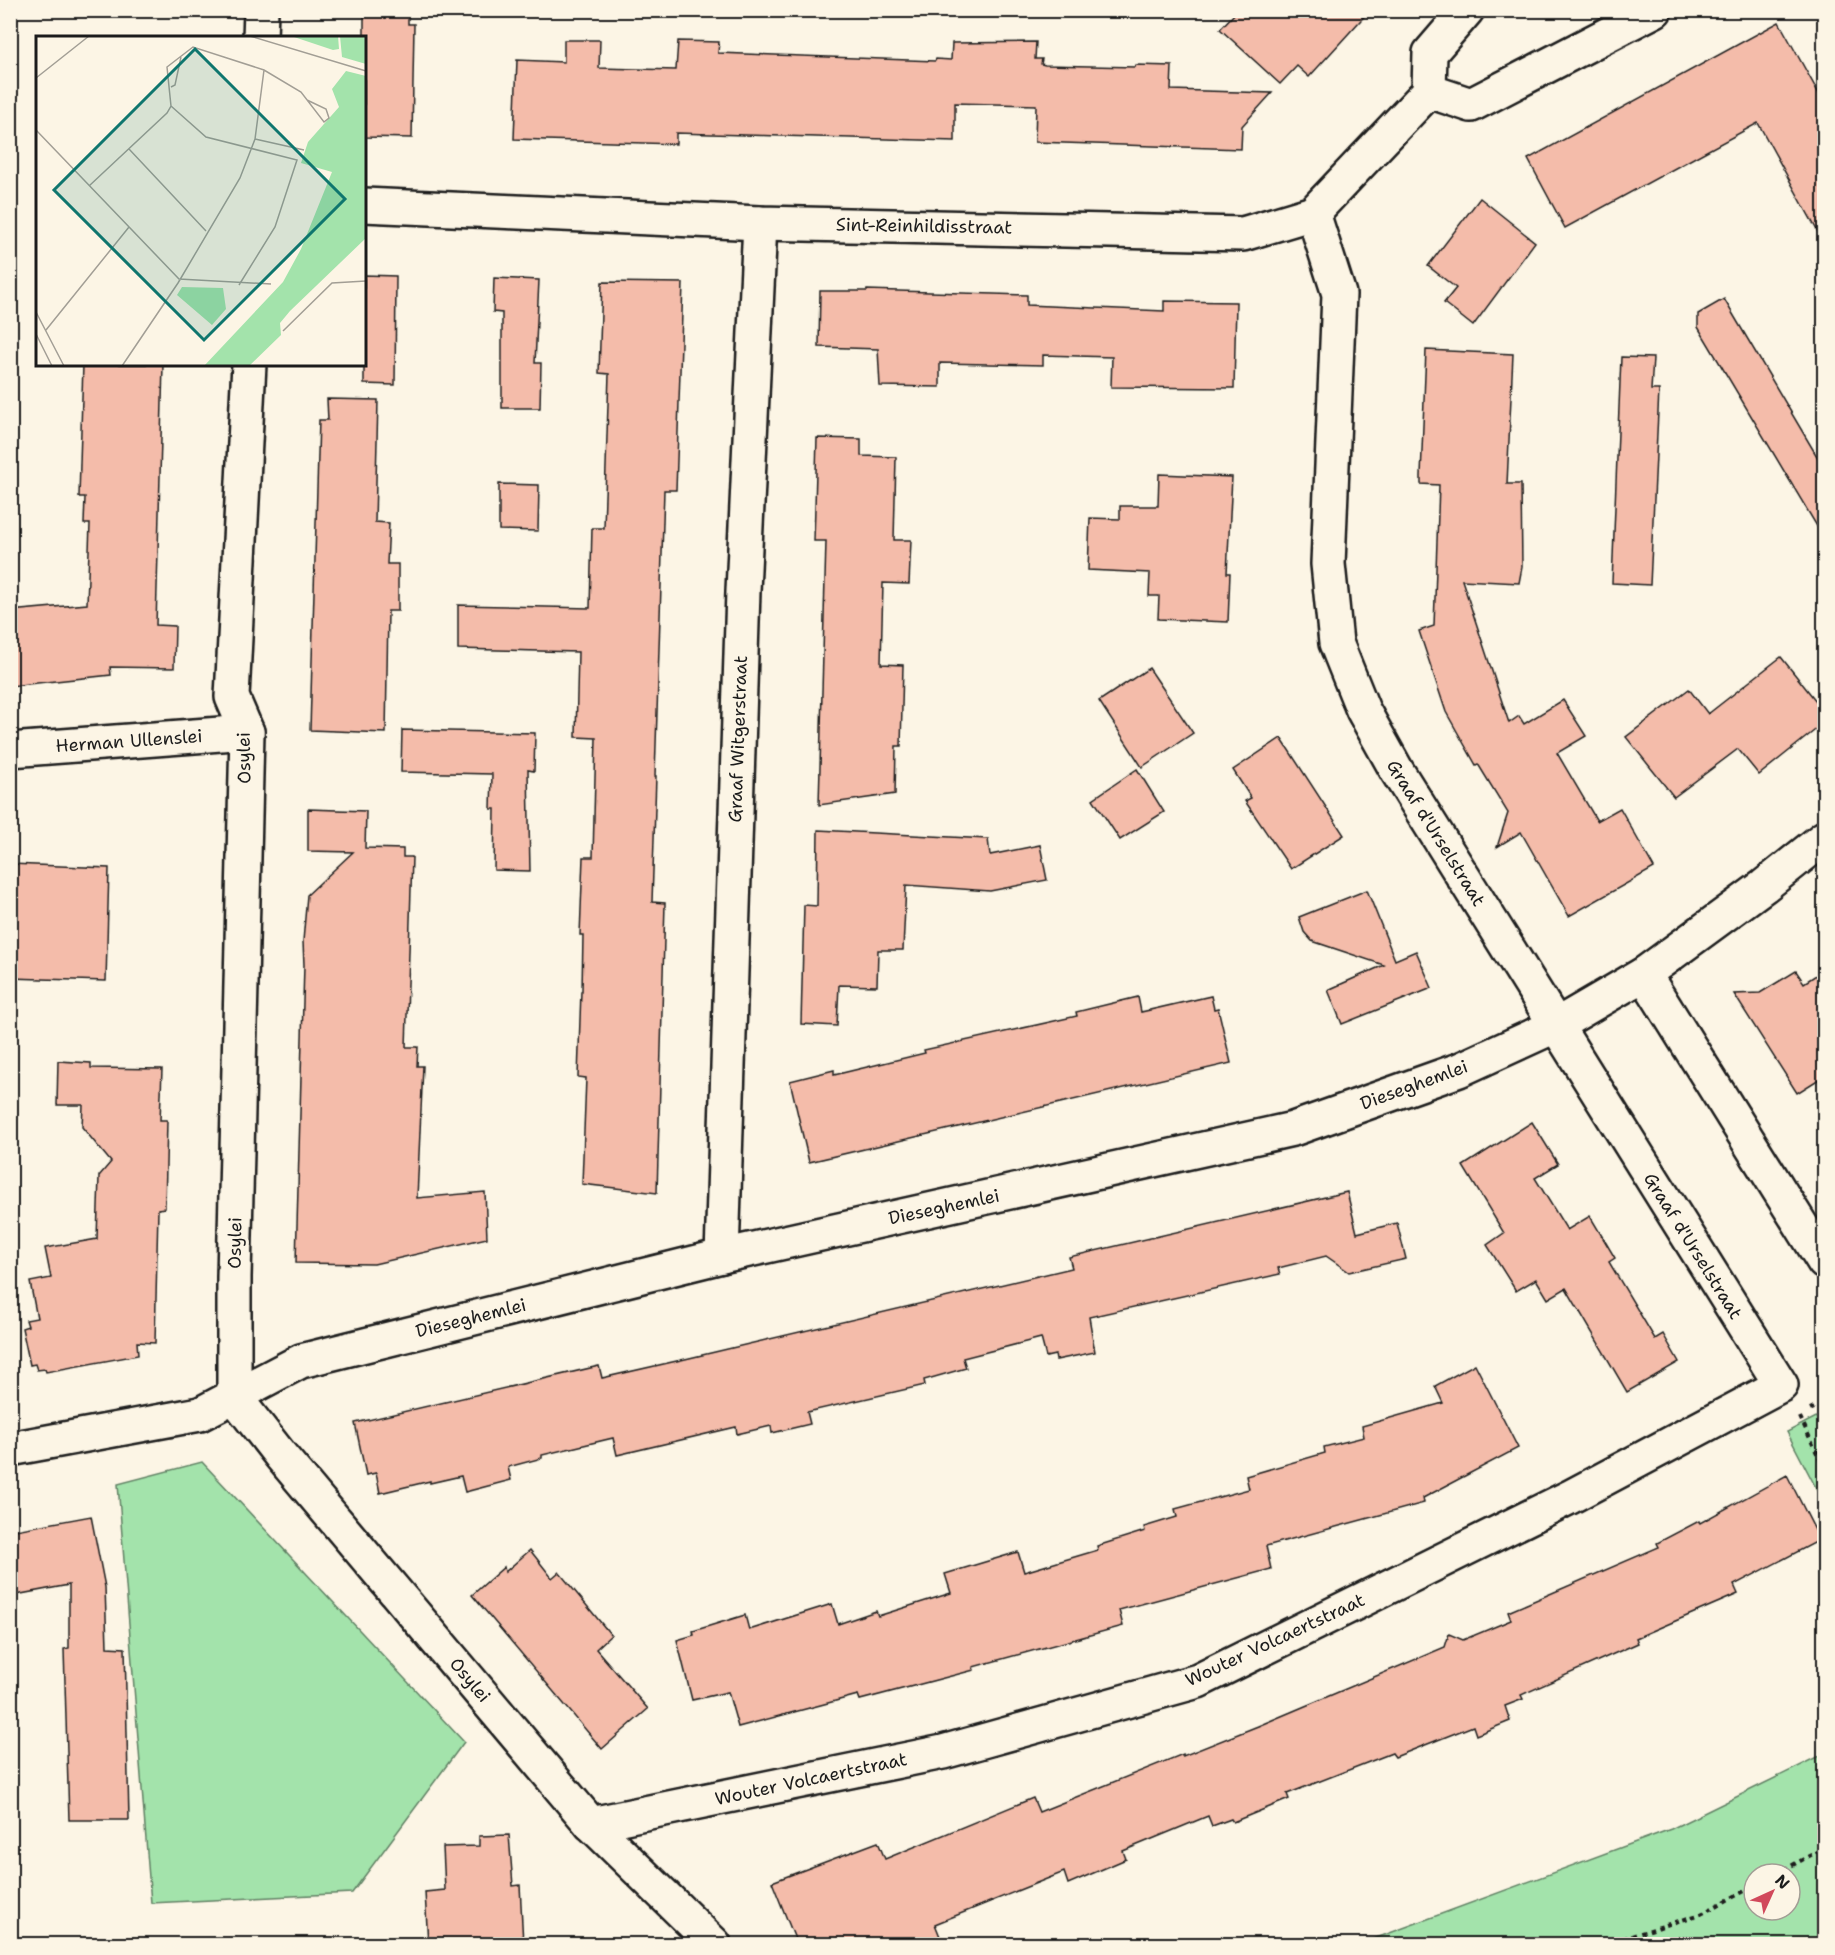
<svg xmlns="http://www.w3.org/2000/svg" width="1835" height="1955" font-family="'Shantell Sans',sans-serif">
  <rect width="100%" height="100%" fill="#fcf5e5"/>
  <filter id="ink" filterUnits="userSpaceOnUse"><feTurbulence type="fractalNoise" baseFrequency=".0167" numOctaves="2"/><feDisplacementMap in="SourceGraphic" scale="12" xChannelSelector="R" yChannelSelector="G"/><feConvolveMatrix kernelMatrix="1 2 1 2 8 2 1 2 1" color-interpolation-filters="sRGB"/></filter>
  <g filter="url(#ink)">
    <!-- green -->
    <g fill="#a3e3ab" stroke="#608064" stroke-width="1.5" fill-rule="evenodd">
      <polygon points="1824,1413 1824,1503 1787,1432"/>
      <polygon points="202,1462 464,1742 352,1893 151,1903 118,1484"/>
      <path d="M1824,1754v190h-464l311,-115zM1754,1874h36v36h-36z"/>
    </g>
    <!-- building -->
    <g fill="#f4bcaa" stroke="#1c1c1c" stroke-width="1.5">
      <polygon points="364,10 408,10 408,24 414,24 412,138 364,137"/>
      <polygon points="1238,10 1370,10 1309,77 1297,66 1280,84 1220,29"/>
      <polygon points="1779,22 1824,103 1824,243 1758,123 1565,228 1528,159"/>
      <polygon points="564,40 600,40 599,68 676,70 678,41 719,42 718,53 935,61 936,59 951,60 952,43 1036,42 1035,59 1042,59 1041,64 1045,65 1135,67 1136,65 1172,66 1171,90 1272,93 1242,126 1241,149 1035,142 1036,105 955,103 955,141 676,133 676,144 514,139 517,60 564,62"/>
      <polygon points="1480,198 1535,242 1473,326 1444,303 1456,288 1428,266"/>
      <polygon points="364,275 396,276 395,385 364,384"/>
      <polygon points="494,278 539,280 535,363 541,363 540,408 502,408 502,313 493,312"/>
      <polygon points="602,282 683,283 676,490 664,490 655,776 656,776 652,902 665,903 657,1193 582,1184 586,1078 578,1077 581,991 582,991 583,935 580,935 583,857 593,857 596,738 576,737 578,652 458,649 458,605 590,608 592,528 604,528 609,374 599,373"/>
      <polygon points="867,290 1027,295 1027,305 1164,311 1164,301 1236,302 1234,388 1111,387 1112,357 1043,355 1043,365 940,363 940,387 880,386 878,349 819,347 820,291 867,291"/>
      <polygon points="1724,299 1824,468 1824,538 1698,327 1698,314"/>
      <polygon points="1426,350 1513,354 1507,484 1521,484 1522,567 1519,583 1462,580 1509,723 1519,716 1524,724 1563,700 1586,736 1557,753 1597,821 1620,808 1654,868 1569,916 1521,832 1497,847 1508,813 1478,764 1476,765 1446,712 1419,631 1434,626 1439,485 1421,484 1421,476"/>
      <polygon points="1621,357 1653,358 1651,390 1659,390 1650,585 1612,583"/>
      <polygon points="83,364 163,364 156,625 175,626 174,668 110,667 111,675 10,686 10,611 87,604 90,524 84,524 85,497 79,497"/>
      <polygon points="327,399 378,400 375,522 389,523 387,564 398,564 398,611 388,611 386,733 310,730 319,420 328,420"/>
      <polygon points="817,438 861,439 861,456 896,457 894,540 911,540 909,584 883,583 881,664 903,665 901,746 896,746 895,794 819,805 826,541 814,541"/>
      <polygon points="1159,474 1232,477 1227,573 1230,573 1228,622 1158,619 1159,596 1149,596 1150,573 1088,570 1090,518 1120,519 1120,506 1158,506"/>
      <polygon points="499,484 539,485 538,531 499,530"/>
      <polygon points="1781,657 1824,711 1824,723 1759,775 1738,749 1674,797 1626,737 1689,689 1708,714"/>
      <polygon points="1149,668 1193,733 1142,767 1099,701"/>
      <polygon points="402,730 535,733 534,771 528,770 530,871 494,870 495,809 491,809 492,774 401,772"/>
      <polygon points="1281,738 1344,835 1291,869 1245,801 1251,798 1233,770"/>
      <polygon points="1137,769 1164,812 1120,840 1093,799"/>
      <polygon points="308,809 366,811 365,848 403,849 403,857 412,857 406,1047 418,1047 417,1066 423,1066 417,1198 485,1192 487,1238 374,1264 296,1263 304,965 303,941 307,895 353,852 308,851"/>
      <polygon points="818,830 988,839 990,855 1040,845 1047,880 990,891 906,885 903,950 878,950 877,986 839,985 837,1026 801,1024 804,905 817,906"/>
      <polygon points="10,864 109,868 106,981 10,978"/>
      <polygon points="1367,890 1395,960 1416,951 1432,988 1342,1024 1328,990 1384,965 1312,941 1304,932 1299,917"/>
      <polygon points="1824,970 1824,1076 1797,1093 1734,994 1760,993 1796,971 1804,983"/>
      <polygon points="1211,996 1214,1009 1218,1008 1231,1063 809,1162 790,1081 834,1070 834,1075 925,1053 924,1050 1077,1016 1076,1012 1138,997 1141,1012"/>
      <polygon points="58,1061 91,1063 91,1068 162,1069 160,1120 167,1120 165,1208 158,1209 155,1343 137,1342 138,1355 46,1372 45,1369 37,1370 35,1364 30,1365 22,1328 28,1326 26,1320 37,1318 30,1282 51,1278 45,1248 97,1239 99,1176 111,1162 82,1127 83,1105 57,1105"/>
      <polygon points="1532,1122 1558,1164 1535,1178 1567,1230 1590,1216 1615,1258 1609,1262 1655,1339 1663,1334 1679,1362 1627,1392 1566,1288 1548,1299 1536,1279 1516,1291 1487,1245 1504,1233 1463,1166"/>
      <polygon points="1347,1192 1357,1233 1397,1223 1406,1259 1349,1272 1326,1256 1278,1268 1280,1274 1089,1317 1095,1352 1056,1360 1055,1355 1046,1357 1041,1338 963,1358 966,1368 924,1380 925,1385 807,1412 810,1424 772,1433 771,1426 737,1434 736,1427 617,1455 613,1438 542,1455 542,1458 508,1467 511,1480 465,1492 461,1476 430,1483 430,1481 380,1493 376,1473 366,1475 355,1423 599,1366 602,1378 681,1360 1072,1268 1069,1257"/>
      <polygon points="1475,1364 1518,1448 1423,1498 1424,1503 1266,1546 1271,1569 1119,1610 1123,1626 973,1667 974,1670 860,1700 858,1695 738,1727 728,1692 692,1700 677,1640 694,1635 693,1631 745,1615 749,1630 832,1604 838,1624 876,1611 878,1616 951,1593 945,1574 1018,1552 1024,1572 1098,1550 1097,1546 1145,1531 1144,1527 1177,1517 1175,1509 1249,1489 1246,1476 1325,1453 1324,1447 1364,1437 1362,1426 1443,1403 1435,1386"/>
      <polygon points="1787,1475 1820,1540 1734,1585 1738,1594 1636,1638 1638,1643 1521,1695 1523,1699 1505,1706 1510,1721 1476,1735 1473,1726 1395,1757 1392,1753 1287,1794 1289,1799 1233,1822 1231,1819 1212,1826 1208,1816 1123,1851 1126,1859 1068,1884 1064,1872 935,1924 943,1944 797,1944 772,1882 878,1842 885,1859 1033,1798 1039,1812 1183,1754 1183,1756 1258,1726 1445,1647 1449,1634 1463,1640 1511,1620 1508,1612 1659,1547 1657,1543 1699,1521 1700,1523"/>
      <polygon points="91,1516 105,1587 107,1647 125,1648 129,1820 69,1820 64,1649 69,1648 69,1585 10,1596 10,1531"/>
      <polygon points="530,1550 552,1578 559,1572 611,1635 596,1649 648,1709 602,1749 472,1595 504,1567 505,1572"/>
      <polygon points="509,1835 513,1886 520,1885 523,1944 428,1944 425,1892 445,1890 443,1847 479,1846 479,1836"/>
    </g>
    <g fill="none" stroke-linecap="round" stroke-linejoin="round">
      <defs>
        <g id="minor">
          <polyline points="260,38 261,10"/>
          <polyline points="1429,91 1471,105 1655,10"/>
          <polyline points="364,205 760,223 1243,234 1313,213 1429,91 1430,53 1467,10"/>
          <polyline points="249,364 232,697 247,732 234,1277 234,1396 281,1456 591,1824 714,1944"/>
          <polyline points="10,750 247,732"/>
          <polyline points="1644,974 1824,1262"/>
          <polyline points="722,1256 743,591 760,223"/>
          <polyline points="10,1449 200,1414 301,1361 722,1256 1293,1129 1459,1070 1555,1026 1644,974 1764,886 1824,838"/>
          <polyline points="591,1824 943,1752 1198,1681 1570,1497 1781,1385 1397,771 1363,710 1336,643 1328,564 1339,294 1313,213"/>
        </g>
      </defs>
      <!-- minor casing -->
      <use href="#minor" stroke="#1c1c1c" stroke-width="38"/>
      <!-- path -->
      <g stroke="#1c1c1c" stroke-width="4" stroke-dasharray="4.5 4.5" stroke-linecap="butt">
        <polyline points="1810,1410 1824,1403"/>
        <polyline points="1800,1417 1824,1468"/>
        <polyline points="1776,1874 1824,1848"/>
        <polyline points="1606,1944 1701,1914 1754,1886"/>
      </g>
      <!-- minor -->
      <use href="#minor" stroke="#fcf5e5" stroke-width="33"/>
    </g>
  </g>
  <g text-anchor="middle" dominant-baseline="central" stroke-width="6" stroke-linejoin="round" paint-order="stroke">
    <!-- street labels -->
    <g font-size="18" fill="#1c1c1c" stroke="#fcf5e5">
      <text transform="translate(924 226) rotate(1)">Sint-Reinhildisstraat</text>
      <text transform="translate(738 739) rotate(-88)">Graaf Witgerstraat</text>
      <text transform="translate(129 741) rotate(-4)">Herman Ullenslei</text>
      <text transform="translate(244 758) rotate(-91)">Osylei</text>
      <text transform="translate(1436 833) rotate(58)">Graaf d'Urselstraat</text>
      <text transform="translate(1414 1085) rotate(-20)">Dieseghemlei</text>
      <text transform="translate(944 1207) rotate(-12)">Dieseghemlei</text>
      <text transform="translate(235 1243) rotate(-89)">Osylei</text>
      <text transform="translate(1693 1246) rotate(58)">Graaf d'Urselstraat</text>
      <text transform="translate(471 1318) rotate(-14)">Dieseghemlei</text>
      <text transform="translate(1275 1640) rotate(-25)">Wouter Volcaertstraat</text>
      <text transform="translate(470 1680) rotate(50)">Osylei</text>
      <text transform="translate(811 1779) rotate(-12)">Wouter Volcaertstraat</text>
    </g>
  </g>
  <!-- overview -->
  <g transform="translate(36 36)">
    <rect width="330" height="330" fill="#fcf5e5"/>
    <path d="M255,0h47l1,13 -6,1zM304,0h26v28l-24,-7zM310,35l20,5v162l-76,73 -10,12 1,12 -32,31h-45l79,-84 18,-33 31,-77 -31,-9 7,-21 31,-35 -7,-18zM146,251l41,1 3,21 -14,16 -35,-30z" fill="#a3e3ab"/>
    <path fill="none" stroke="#a29e95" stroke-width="1.5" d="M214,0l116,35M0,42l53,-42M135,51l4,-2 6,-28M135,70l35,31 91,23 -22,67 -36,58M0,94l143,149 92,5M219,103l49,11M93,113l77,82M53,150l78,-73 4,-7 -4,-39 26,-20 71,23 37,22 23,30 5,-4 -3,-9 -19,-9M0,276l28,54M10,294l83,-103M247,295l49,-48 34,-2M0,298l16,32M86,330l56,-83 62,-105 15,-39 9,-69"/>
    <path fill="#0f766e" fill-opacity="0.15" stroke="#0f766e" stroke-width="3" d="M159,13l150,150 -141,141 -150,-150z"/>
    <rect width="330" height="330" fill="none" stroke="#1c1c1c" stroke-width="3"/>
  </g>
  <!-- margin -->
  <rect width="1835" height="1955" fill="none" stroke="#fcf5e5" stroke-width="36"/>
  <rect x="18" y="18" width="1799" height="1919" fill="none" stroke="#1c1c1c" stroke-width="2" filter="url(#ink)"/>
  <!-- north arrow -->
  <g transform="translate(1772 1892) rotate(45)"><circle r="28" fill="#fcf5e5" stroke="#a29e95" stroke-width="1.5"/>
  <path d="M0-4.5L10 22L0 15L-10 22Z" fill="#d1495b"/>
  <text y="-9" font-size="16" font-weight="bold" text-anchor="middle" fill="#1c1c1c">N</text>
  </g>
</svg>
